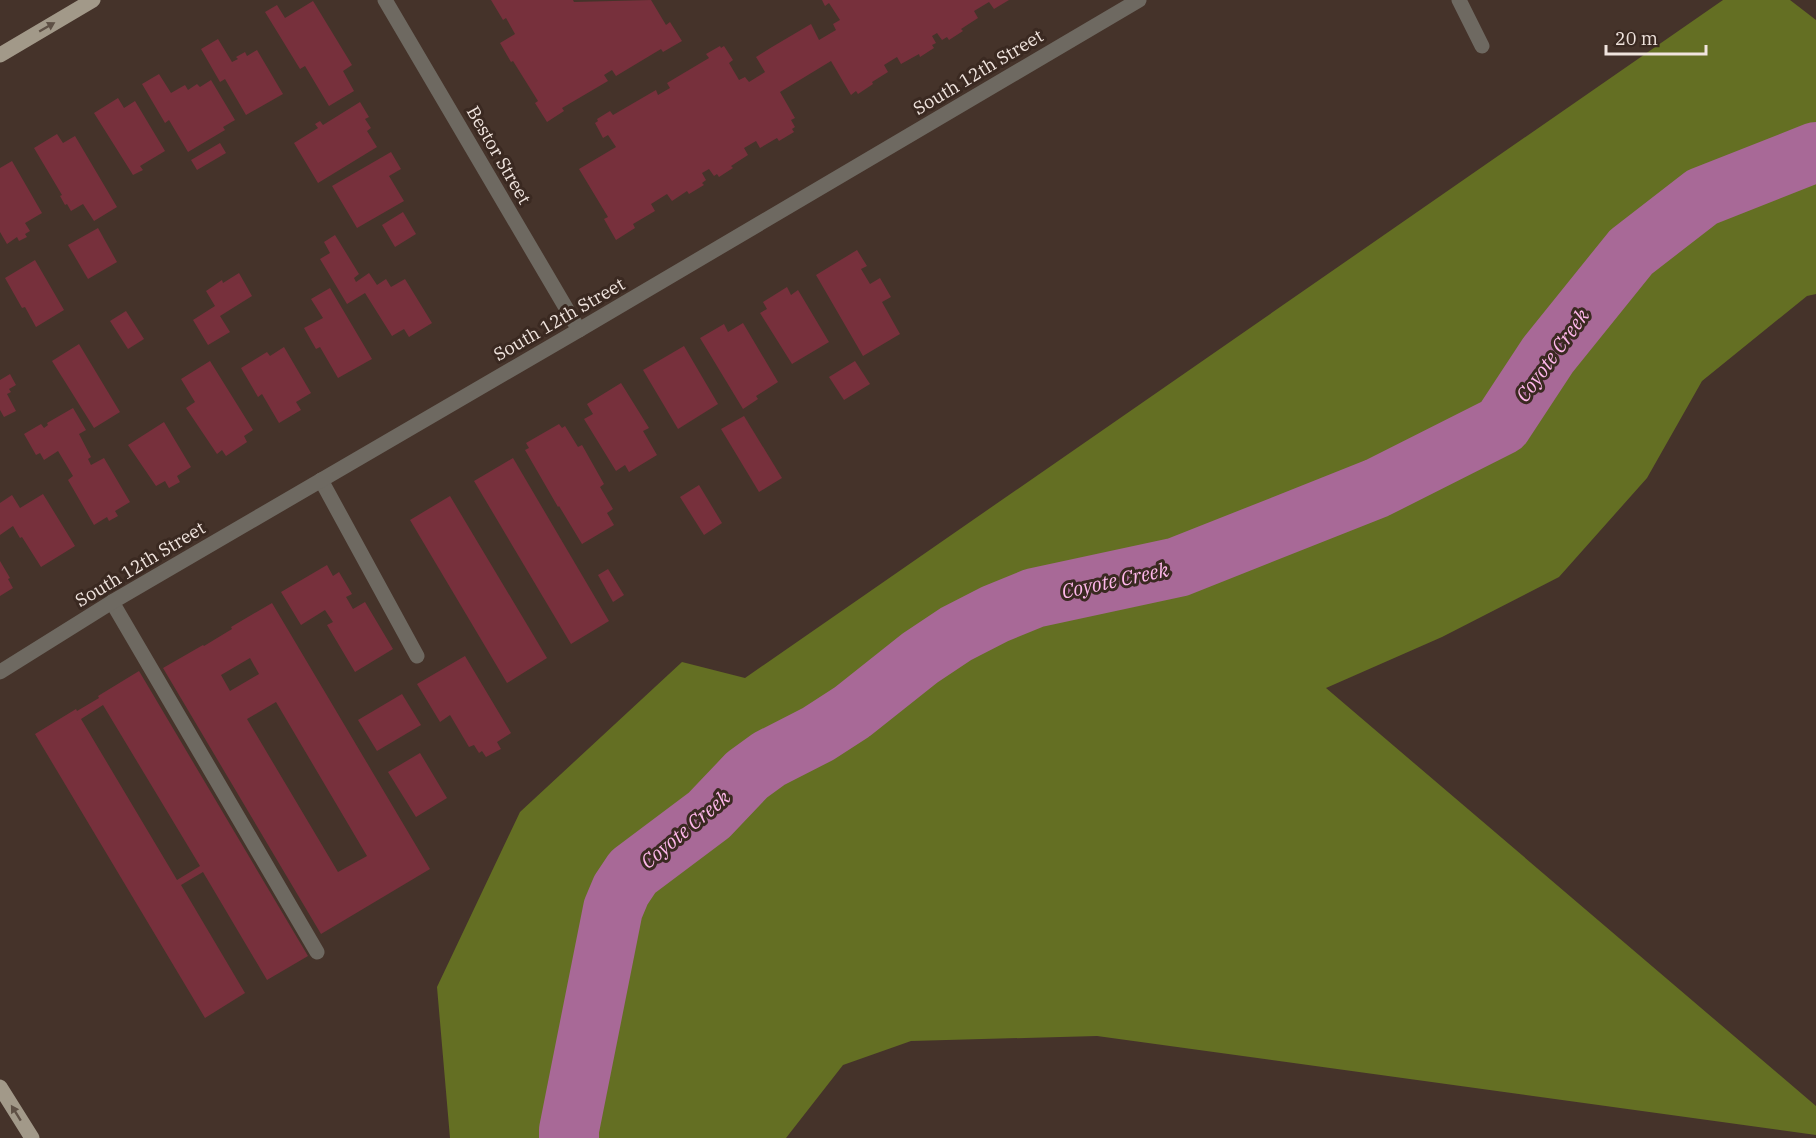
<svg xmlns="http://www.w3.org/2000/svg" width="1816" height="1138" font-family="'IBM Plex Serif',serif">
  <rect width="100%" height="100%" fill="#45332a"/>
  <!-- forest -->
  <polygon fill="#646f23" points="1723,0 1790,0 1816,20 1816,294 1807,296 1702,381 1647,478 1559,577 1442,637 1326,688 1816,1106 1816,1135 1097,1036 911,1041 843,1065 786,1138 450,1138 437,987 520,812 682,662 745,678"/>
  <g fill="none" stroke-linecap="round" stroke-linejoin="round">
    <!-- river -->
    <polyline stroke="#a86997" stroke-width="60" points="569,1138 569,1130 613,909 621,890 633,872 709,815 747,775 769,759 818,734 852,712 920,658 956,634 995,614 1034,598 1178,567 1377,488 1502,425 1548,355 1631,252 1702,197 1816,152"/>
  </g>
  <!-- building -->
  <g fill="#77303c" fill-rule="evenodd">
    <polygon points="491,0 573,0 574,2 651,0 666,25 670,22 682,41 663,52 661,49 616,76 612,70 604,75 608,81 562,108 564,111 547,122 535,103 538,101 513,61 511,62 500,43 515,34 506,18 503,20"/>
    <polygon points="822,0 1009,0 994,9 989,2 974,11 978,18 961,29 963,31 949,40 947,37 942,40 937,33 932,36 936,43 932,45 934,48 920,57 919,54 901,64 897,57 884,65 888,72 872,82 873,84 858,94 856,91 851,95 831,61 780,92 795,118 791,120 795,127 792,129 794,132 779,141 777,138 760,148 756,141 744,148 748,155 731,166 733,168 719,177 717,174 714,176 709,169 702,173 706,180 702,183 704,185 689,194 687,191 672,201 667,194 651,204 655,211 633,224 635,228 616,240 604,219 608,217 579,169 616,147 608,135 603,138 595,123 598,121 597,119 610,111 613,115 656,90 658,95 670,88 667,83 709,58 706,54 720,46 721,48 724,46 733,60 729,63 739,80 745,77 749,82 765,72 756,57 772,47 811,24 819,40 836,30 833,24 840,20 829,3 825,6"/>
    <polygon points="313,1 352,65 343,71 354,91 329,106 305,66 300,69 265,12 277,5 285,18"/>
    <polygon points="218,39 232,62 238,59 236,57 245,52 247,56 257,50 283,94 246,115 225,79 220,82 201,49"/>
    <polygon points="159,74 171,93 185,85 188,90 197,84 200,87 211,80 235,120 223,127 225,130 188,152 169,120 165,123 142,84"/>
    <polygon points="118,98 124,108 135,101 165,151 140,166 143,170 133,175 94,113"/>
    <polygon points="360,102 369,117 365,119 371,128 367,131 377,147 318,183 294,143 318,128 315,124 320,121 323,125"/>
    <polygon points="57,134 63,143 75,136 117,207 94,221 83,204 71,211 67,204 65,205 60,196 62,195 34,148"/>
    <polygon points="220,143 226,153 197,170 191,160"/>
    <polygon points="391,152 401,169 389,176 404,201 357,228 332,186"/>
    <polygon points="12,161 42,213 25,223 30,231 25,234 27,237 19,241 17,237 7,244 0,232 0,168"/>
    <polygon points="403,212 416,234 395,247 382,225"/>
    <polygon points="98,228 117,262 88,279 68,245"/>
    <polygon points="335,235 359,274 354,278 356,282 369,273 377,285 386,279 391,287 405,279 432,323 409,337 404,329 392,336 365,293 347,304 320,259 330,253 324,242"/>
    <polygon points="857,250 867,266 861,269 870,284 880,278 891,297 882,302 900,334 863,356 816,275"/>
    <polygon points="35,260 64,310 36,327 25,307 22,308 5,278"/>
    <polygon points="239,273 252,296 220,316 230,332 208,345 193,320 215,306 206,291 222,280 223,283"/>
    <polygon points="787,287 791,295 798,290 829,342 792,364 760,313 767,309 763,302"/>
    <polygon points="330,288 372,359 338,378 320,347 316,349 304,328 323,318 311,299"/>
    <polygon points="126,311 144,339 128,349 110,321"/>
    <polygon points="743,323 778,382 756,396 758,399 743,409 700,338 724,324 728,332"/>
    <polygon points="79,344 120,412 94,428 52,361"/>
    <polygon points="684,346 718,404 678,429 643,370"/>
    <polygon points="284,347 311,393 296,402 301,410 279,423 262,394 258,397 241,368 267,352 270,356"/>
    <polygon points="210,361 253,430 244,436 247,442 226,456 222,450 217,454 186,408 195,402 181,379"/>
    <polygon points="855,361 870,384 844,400 829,377"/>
    <polygon points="10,374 16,385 9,389 11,392 7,394 16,411 4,417 0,410 0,380"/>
    <polygon points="621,383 649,428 643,431 657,455 629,472 625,465 616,471 584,419 593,414 587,404"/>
    <polygon points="73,408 86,430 79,434 91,457 88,459 91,465 104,458 130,502 115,511 118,516 109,521 107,517 94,525 68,480 73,476 58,451 44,460 40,453 36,455 24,434 41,424 44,428 48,425 47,423"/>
    <polygon points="744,416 782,478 759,492 721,429"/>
    <polygon points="164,422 191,467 177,476 180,482 169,488 165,481 156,486 128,445"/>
    <polygon points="559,424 562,428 565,426 578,447 582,445 604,484 600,487 613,509 607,513 614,525 582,544 559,506 558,507 525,450 529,448 526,443"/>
    <polygon points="513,458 609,621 571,644 474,481"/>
    <polygon points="699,485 722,523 704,535 680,497"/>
    <polygon points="43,494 75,546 41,567 22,537 20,538 13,526 0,535 0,503 12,495 20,508"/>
    <polygon points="450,496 547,658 507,683 410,520"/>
    <polygon points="0,561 10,578 8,579 13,588 0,596"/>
    <polygon points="327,565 333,576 339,572 352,594 346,597 353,609 365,602 393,649 355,672 327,625 333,622 325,610 301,625 281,592"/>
    <polygon points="608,569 624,595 613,602 598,575"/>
    <path d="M272,603l158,266 -109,65 -158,-266 40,-23 1,1 28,-17 -1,-2zM250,658l9,16 -29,17 -9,-16zM276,702l91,154 -29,16 -91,-153z"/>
    <polygon points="465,656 511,733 497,742 501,749 486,757 482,751 479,753 474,745 469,747 450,715 440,722 417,684"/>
    <path d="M139,671l169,285 -41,24 -64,-108 -22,13 64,108 -40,25 -170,-284 41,-25 1,2 22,-13 -1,-2zM103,705l97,161 -23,14 -96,-161z"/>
    <polygon points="402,694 421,725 377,751 358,720"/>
    <polygon points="420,753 447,798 416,817 388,772"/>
  </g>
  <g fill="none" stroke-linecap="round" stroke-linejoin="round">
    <!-- minor -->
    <g stroke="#6e6961" stroke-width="15">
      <polyline points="385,0 579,330"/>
      <polyline points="1459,0 1482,46"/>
      <polyline points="321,480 417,656"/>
      <polyline points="112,602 317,952"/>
      <polyline points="0,672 112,602 579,330 1139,0"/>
    </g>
    <!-- major -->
    <g stroke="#a29989" stroke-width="15">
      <polyline points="0,55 93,0"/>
      <polyline points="0,1087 32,1138"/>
    </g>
  </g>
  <!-- one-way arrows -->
  <defs><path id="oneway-solid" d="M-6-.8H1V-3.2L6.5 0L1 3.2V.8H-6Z" transform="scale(1.5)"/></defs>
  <g fill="#5e5045">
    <use href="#oneway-solid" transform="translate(47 27) rotate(-30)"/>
    <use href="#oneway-solid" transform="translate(16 1113) rotate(-122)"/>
  </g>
  <g text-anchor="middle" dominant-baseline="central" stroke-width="6" stroke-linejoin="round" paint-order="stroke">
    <!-- street labels -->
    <g font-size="18" fill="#f0e4de" stroke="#3a2921">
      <text transform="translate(978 72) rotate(-31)">South 12th Street</text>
      <text transform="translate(499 155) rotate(60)">Bestor Street</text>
      <text transform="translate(559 319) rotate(-30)">South 12th Street</text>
      <text transform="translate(140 564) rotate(-31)">South 12th Street</text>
    </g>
    <!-- water labels -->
    <g font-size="20" font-style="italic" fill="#feb7ea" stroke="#3a2921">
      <text transform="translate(1552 355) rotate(-54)">Coyote Creek</text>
      <text transform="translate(1115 580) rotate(-12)">Coyote Creek</text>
      <text transform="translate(685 829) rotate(-40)">Coyote Creek</text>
    </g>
  </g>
  <!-- scale -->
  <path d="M1606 45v9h100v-9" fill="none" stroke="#f0e4de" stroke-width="3"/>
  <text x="1615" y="45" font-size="18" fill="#f0e4de" stroke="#3a2921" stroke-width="4.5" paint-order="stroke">20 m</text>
</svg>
